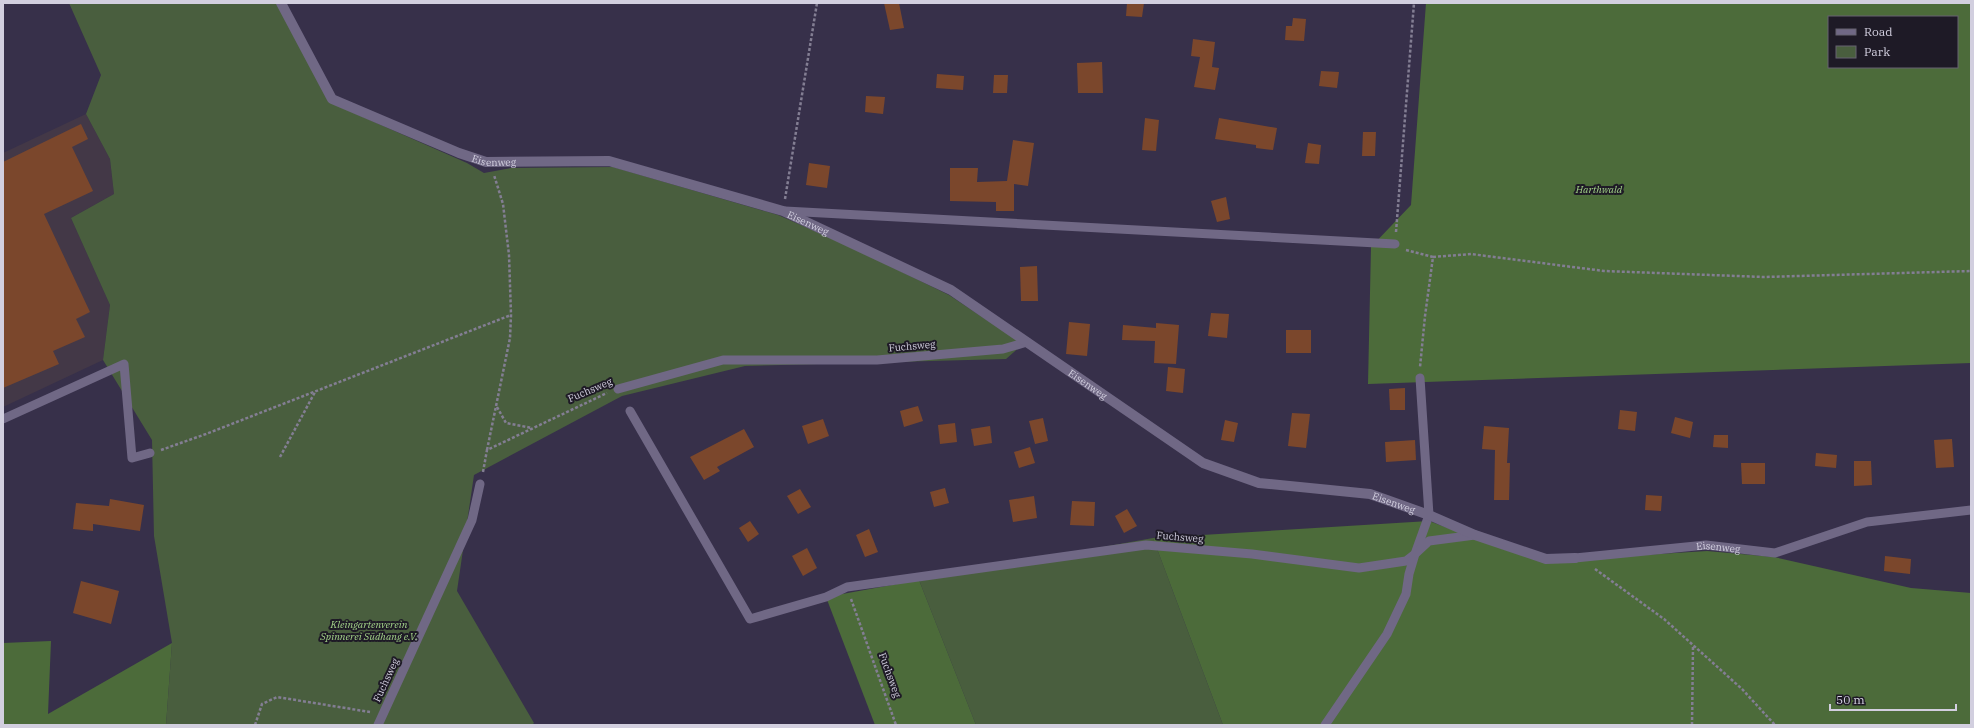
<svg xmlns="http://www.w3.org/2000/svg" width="1974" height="728" font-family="'IBM Plex Serif',serif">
  <rect width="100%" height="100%" fill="#37304a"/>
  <!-- industrial -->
  <polygon fill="#433847" points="86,114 110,159 114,194 71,218 110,305 103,360 3,407 3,153"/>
  <!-- green -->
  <g fill="#495e3e">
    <polygon points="69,3 277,3 329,102 467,163 484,173 511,168 613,167 778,215 851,247 949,295 1023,344 1006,359 745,366 622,396 474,475 457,591 534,723 532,725 166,725 172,643 154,536 152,440 103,360 110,305 71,218 114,194 110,159 86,114 101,75"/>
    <polygon points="1153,538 1223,725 976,725 919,580"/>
  </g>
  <!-- forest -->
  <g fill="#4c6b3a" fill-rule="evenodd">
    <path d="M1426,3h545v360l-603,21 3,-137 40,-42zM1829,17h128v50h-128z"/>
    <polygon points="1429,521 1515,553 1549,561 1707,551 1774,557 1911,588 1971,593 1971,725 1223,725 1153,538"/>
    <polygon points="919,580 976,725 875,725 826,597"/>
    <polygon points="51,641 48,714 172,643 166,725 3,725 3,643"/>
  </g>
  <!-- building -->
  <g fill="#7b472c">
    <polygon points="884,3 899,3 904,28 890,30"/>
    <polygon points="1127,3 1144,3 1142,17 1126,16"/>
    <polygon points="1293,18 1306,19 1304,41 1285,40 1286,26 1292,26"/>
    <polygon points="1193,39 1215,42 1212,67 1219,68 1215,90 1194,87 1200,57 1191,56"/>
    <polygon points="1102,62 1103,93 1078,93 1077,63"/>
    <polygon points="1321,71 1339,72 1337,88 1319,86"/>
    <polygon points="937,74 964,76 963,90 936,88"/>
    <polygon points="994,75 1008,75 1007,93 993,93"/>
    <polygon points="866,96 885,97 883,114 865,112"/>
    <polygon points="1145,118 1159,120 1156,151 1142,150"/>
    <polygon points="1219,118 1277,128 1273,150 1256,148 1256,145 1215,139"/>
    <polygon points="81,124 88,139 72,147 93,191 44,214 90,312 76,319 85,337 53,351 59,364 3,388 3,162"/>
    <polygon points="1363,132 1376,132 1375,156 1362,156"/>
    <polygon points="1013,140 1034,143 1028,186 1014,184 1014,211 996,211 996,202 950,201 950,168 978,168 977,182 1007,181"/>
    <polygon points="1308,143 1321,145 1319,164 1305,163"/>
    <polygon points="809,163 830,166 827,188 806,185"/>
    <polygon points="1226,197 1230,219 1217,222 1211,201"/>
    <polygon points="1037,266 1038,301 1021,301 1020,267"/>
    <polygon points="1211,313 1229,314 1227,338 1208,336"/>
    <polygon points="1069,322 1090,324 1087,356 1066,354"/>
    <polygon points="1156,323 1179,325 1176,364 1154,363 1155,341 1122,340 1123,325 1156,328"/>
    <rect x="1286" y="330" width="25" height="23"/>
    <polygon points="1168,367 1185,369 1183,393 1166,391"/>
    <polygon points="1405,388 1405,410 1390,410 1389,389"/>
    <polygon points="918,406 923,421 904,427 900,411"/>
    <polygon points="1620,410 1637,412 1635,431 1618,429"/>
    <polygon points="1292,413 1310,414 1306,448 1288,446"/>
    <polygon points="1675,417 1693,422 1690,438 1671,433"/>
    <polygon points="1043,418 1048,441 1035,444 1029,421"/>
    <polygon points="823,419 829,436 808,444 802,426"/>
    <polygon points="1225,420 1238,423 1234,442 1221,440"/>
    <polygon points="955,423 957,442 940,444 938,425"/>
    <polygon points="990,426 992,443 974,446 971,429"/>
    <polygon points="1484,426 1509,428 1507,463 1510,463 1509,500 1494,500 1495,450 1482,449"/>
    <polygon points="744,429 754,447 717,467 720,471 704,480 690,457"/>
    <polygon points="1714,435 1728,435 1728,448 1713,447"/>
    <polygon points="1952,439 1954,467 1936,468 1934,440"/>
    <polygon points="1415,440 1416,460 1386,462 1385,442"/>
    <polygon points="1030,447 1035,463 1019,468 1014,452"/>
    <polygon points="1816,453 1837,455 1836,468 1815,466"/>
    <polygon points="1854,461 1871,461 1872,485 1854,486"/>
    <polygon points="1741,463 1765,463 1765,484 1742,484"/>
    <polygon points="945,488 949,503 934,507 930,492"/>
    <polygon points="800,489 811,507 798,514 787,496"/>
    <polygon points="1646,495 1662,496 1661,511 1645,510"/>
    <polygon points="1034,496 1037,518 1013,522 1009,500"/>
    <polygon points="110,499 144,505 140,531 93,524 93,531 73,529 76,503 109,506"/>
    <polygon points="1072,501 1095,502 1094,526 1070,525"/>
    <polygon points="1127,509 1137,526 1124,533 1115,516"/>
    <polygon points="750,521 759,534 748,542 739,528"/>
    <polygon points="869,529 878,552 865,557 856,535"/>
    <polygon points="807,548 817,568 803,576 792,556"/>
    <polygon points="1885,556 1911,559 1910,574 1884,571"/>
    <polygon points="81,581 119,591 111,624 73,613"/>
  </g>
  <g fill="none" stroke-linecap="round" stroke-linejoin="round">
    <!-- path -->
    <g stroke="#837e93" stroke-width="2.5" stroke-dasharray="3 2" stroke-linecap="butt">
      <polyline points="785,199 817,3"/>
      <polyline points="1396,232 1414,3"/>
      <polyline points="1406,250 1433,257 1425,316 1420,367"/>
      <polyline points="1433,257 1471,254 1604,271 1764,277 1971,271"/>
      <polyline points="497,407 506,423 532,428"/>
      <polyline points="161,450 206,434 511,315"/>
      <polyline points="487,450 510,338 511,315 509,255 503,204 494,175"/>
      <polyline points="280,457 315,392"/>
      <polyline points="483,472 487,450 607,393"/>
      <polyline points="1595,569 1664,619 1742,689 1775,725"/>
      <polyline points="851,599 896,725"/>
      <polyline points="255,725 262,704 277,697 370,712"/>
      <polyline points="1692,725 1693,646"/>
    </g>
    <!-- lane -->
    <g stroke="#706885" stroke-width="9">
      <polyline points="785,211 1395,244"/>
      <polyline points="618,389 723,360 877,360 1003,349 1027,342"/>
      <polyline points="630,411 750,619 826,597 847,587 1146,545 1252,554 1359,568 1406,561 1415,554 1429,515 1420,378"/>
      <polyline points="3,419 124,364 132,458 150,453"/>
      <path id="s1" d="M1575,558l131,-13 69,8 92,-31 104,-12"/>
      <polyline points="378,725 472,520 480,484"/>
      <polyline points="1325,725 1387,634 1406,594 1409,574 1415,554 1429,541 1475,535"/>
    </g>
    <!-- street -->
    <path stroke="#706885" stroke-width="10" id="s2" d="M281,3l51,96 127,54 27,9 123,-1 174,50 168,79 252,173 56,20 111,11 59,21 46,20 71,24 29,-1"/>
  </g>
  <g text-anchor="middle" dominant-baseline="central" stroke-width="4" stroke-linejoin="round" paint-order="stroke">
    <!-- street labels -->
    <g font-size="10" fill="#d2cfdf" stroke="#1e1a26">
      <text stroke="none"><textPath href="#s2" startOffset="283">Eisenweg</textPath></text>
      <text stroke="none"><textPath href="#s2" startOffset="607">Eisenweg</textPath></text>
      <text transform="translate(912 346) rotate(-5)">Fuchsweg</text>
      <text stroke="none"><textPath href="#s2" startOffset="931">Eisenweg</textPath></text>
      <text transform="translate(590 390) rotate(-23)">Fuchsweg</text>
      <text stroke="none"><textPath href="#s2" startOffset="1267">Eisenweg</textPath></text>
      <text transform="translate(1180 537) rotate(5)">Fuchsweg</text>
      <text stroke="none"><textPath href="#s1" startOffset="144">Eisenweg</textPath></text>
      <text transform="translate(890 675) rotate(70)">Fuchsweg</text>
      <text transform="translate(386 680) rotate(-65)">Fuchsweg</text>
    </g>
    <!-- park labels -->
    <g font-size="10" font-style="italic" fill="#a4d489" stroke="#1e1a26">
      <text x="1599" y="189">Harthwald</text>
      <text x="369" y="624">Kleingartenverein<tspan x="369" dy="12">Spinnerei Südhang e.V.</tspan></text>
    </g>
  </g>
  <!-- border -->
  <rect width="1974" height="728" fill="none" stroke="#d2cfdf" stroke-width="8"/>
  <!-- legend -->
  <rect x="1828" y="16" width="130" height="52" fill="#1e1a26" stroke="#666270"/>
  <rect x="1836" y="29" width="20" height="6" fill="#706885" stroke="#666270"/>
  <text x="1864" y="36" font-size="12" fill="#d2cfdf">Road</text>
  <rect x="1836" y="46" width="20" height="12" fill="#495e3e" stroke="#666270"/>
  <text x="1864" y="56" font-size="12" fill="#d2cfdf">Park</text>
  <!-- scale -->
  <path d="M1830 704v6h126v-6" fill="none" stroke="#d2cfdf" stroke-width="2"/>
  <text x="1836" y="704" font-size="12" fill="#d2cfdf" stroke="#1e1a26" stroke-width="3" paint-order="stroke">50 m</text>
</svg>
